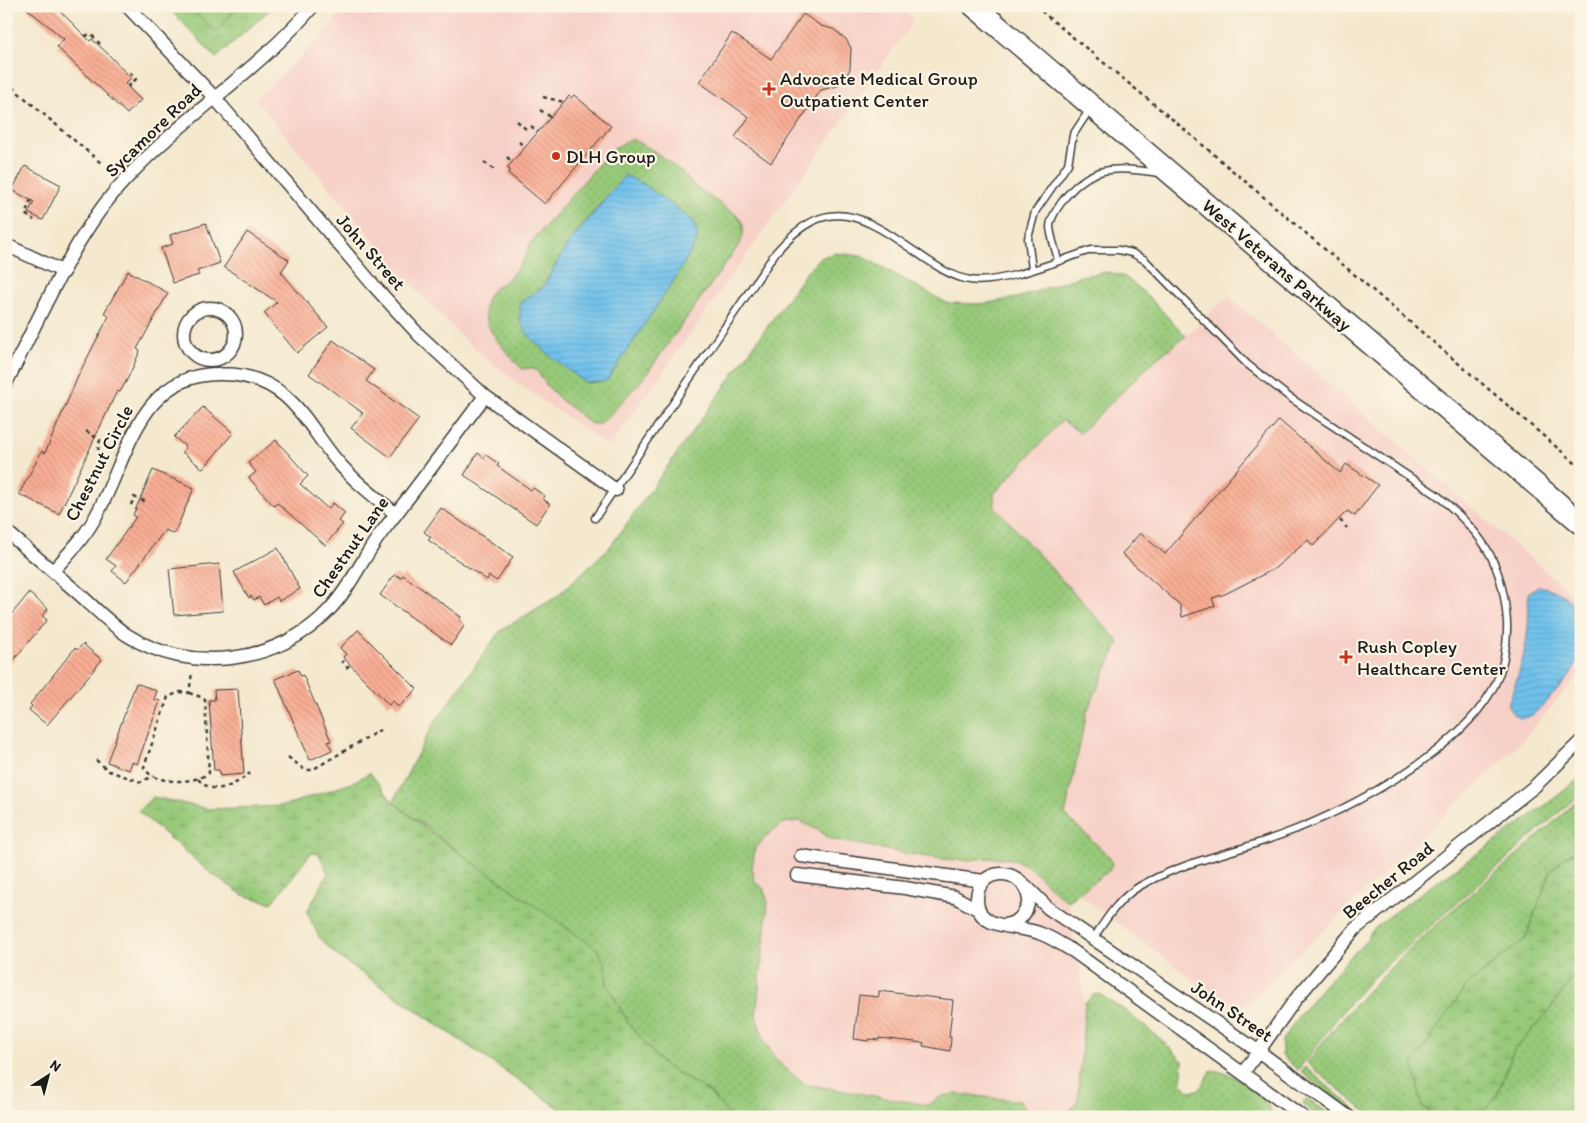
<svg xmlns="http://www.w3.org/2000/svg" width="1587" height="1123" font-family="Itim,sans-serif">
  <defs>
    <pattern id="grass-dots" width="8" height="8" patternUnits="userSpaceOnUse" patternTransform="scale(1.25)"><rect width="8" height="8" fill="#97c979"/><path d="M2 2h.1M6 6h.1" fill="none" stroke="#82ac68" stroke-width="1.8" stroke-linecap="round"/></pattern>
    <pattern id="wetland-marsh" width="20" height="14" patternUnits="userSpaceOnUse" patternTransform="scale(1.25)"><rect width="20" height="14" fill="#97c979"/><path d="M1 5h8M5 5V1M11 12h8M15 12V8" fill="none" stroke="#82ac68"/></pattern>
    <pattern id="park-crowns" width="20" height="18" patternUnits="userSpaceOnUse" patternTransform="scale(1.25)"><rect width="20" height="18" fill="#97c979"/><path d="M2 6a3 3 0 1 1 6 0M12 15a3 3 0 1 1 6 0" fill="none" stroke="#82ac68"/></pattern>
    <pattern id="water-rules" width="6" height="5" patternUnits="userSpaceOnUse" patternTransform="scale(1.25)"><rect width="6" height="5" fill="#6fc1eb"/><path d="M0 2.5h6" fill="none" stroke="#60a5c9"/></pattern>
    <pattern id="building-back-hatch" width="6" height="6" patternUnits="userSpaceOnUse" patternTransform="scale(1.25)"><rect width="6" height="6" fill="#f9ad94"/><path d="M-1 5l2 2M0 0l6 6M5-1l2 2" fill="none" stroke="#d5947f"/></pattern>
  </defs>
  <rect width="100%" height="100%" fill="#fcf5e5"/>
  <filter id="ink" filterUnits="userSpaceOnUse"><feTurbulence type="fractalNoise" baseFrequency=".02" numOctaves="2"/><feDisplacementMap in="SourceGraphic" scale="10" xChannelSelector="R" yChannelSelector="G"/><feConvolveMatrix kernelMatrix="1 2 1 2 8 2 1 2 1" color-interpolation-filters="sRGB"/></filter>
  <filter id="wash" filterUnits="userSpaceOnUse"><feTurbulence type="fractalNoise" baseFrequency=".0096" numOctaves="4" result="noise"/><feDisplacementMap in="SourceGraphic" scale="20" xChannelSelector="R" yChannelSelector="G"/><feGaussianBlur stdDeviation="1.12" result="paint"/><feColorMatrix in="noise" values="0 0 0 0 0 0 0 0 0 0 0 0 0 0 0 0 0 1.4 0 .05"/><feComposite in="paint" operator="in"/></filter>
  <g filter="url(#wash)">
    <rect width="100%" height="100%" fill="#f4e8ce"/>
    <!-- built -->
    <g fill="#f7d1c8">
      <polygon points="346,6 898,6 914,20 609,447 516,382 468,343 406,279 255,99 318,41"/>
      <polygon points="1228,296 1581,602 1581,672 1523,740 1237,1013 1079,894 1110,870 1109,856 1065,816 1087,711 1119,642 995,507 994,494 1062,419 1080,433 1156,359 1186,336"/>
      <polygon points="799,821 820,831 831,839 953,860 978,861 1000,856 1022,863 1037,874 1057,895 1068,901 1085,1003 1078,1100 1067,1115 1034,1117 1028,1112 942,1096 929,1105 804,1084 777,1061 764,1040 756,1016 768,903 764,889 755,882 752,868 755,849 766,836 784,823"/>
    </g>
    <!-- grass -->
    <g fill="url(#grass-dots)" stroke="#5a724a" fill-rule="evenodd">
      <path d="M632,139l22,12 29,22 11,13 44,30c7,9 6,16 3,26l-98,137 -42,45h-10l-30,-24 -14,-14 -10,-15 -5,-3 -10,1c-17,-19 -50,-49 -32,-76 4,-6 13,-9 18,-14 6,-7 15,-17 18,-25 3,-6 3,-9 7,-14l79,-91zM609,193l67,84 -69,104 -20,2 -17,-12 -44,-39 -6,-29 23,-16 24,-42z"/>
      <path d="M835,253l27,3 85,47 35,1 35,-6 64,-22 27,-4 17,5 22,18 39,41 -30,23 -76,74 -18,-13 -68,74 1,13 124,135 -32,69 -22,104 44,41 3,8 -2,6 -42,31c-18,-9 -28,-29 -46,-38 -22,-11 -44,-1 -68,-3 -40,-3 -83,-14 -124,-21l-10,-8 -21,-10 -15,2 -18,13 -11,13 -3,19 3,14 9,7 4,14 -12,113 8,24 13,21 27,23 124,21 14,-9 16,-2 62,7 14,16h-303l-22,-25 -48,-29 -32,-39 -22,-39 -2,-22 -212,-161 39,-76 68,-95 56,-34 54,-50 195,-273 15,-16z"/>
      <path d="M1581,777v16l-209,185 -27,30 -47,62 -16,-14v-16l18,-26 34,-40 34,-35v-4l9,-9c66,-52 139,-95 204,-149z"/>
      <path d="M1581,797v52l-18,9 -12,13 -26,68 -58,46 -45,121 17,11h-67l-65,-54c75,-104 181,-178 274,-266z"/>
      <polygon points="1581,966 1581,1117 1477,1117 1495,1099 1514,1050 1548,1012"/>
      <path d="M1099,994l24,15 40,32 20,20 -2,21 7,9 11,-1 13,-20c23,3 55,23 61,47h-224l18,-2 11,-15 7,-97 8,-8z"/>
      <polygon points="1305,1067 1364,1117 1358,1117 1301,1072"/>
      <path d="M1306,1099h2l25,18c-12,0 -23,-3 -30,-14z"/>
    </g>
    <!-- wetland -->
    <g fill="url(#wetland-marsh)" stroke="#5a724a">
      <polygon points="370,773 393,802 431,833 597,949 605,963 607,985 629,1024 661,1063 709,1092 731,1117 572,1117 337,956 319,937 307,912 328,873 319,854 311,853 272,903 243,895 209,872 138,811 153,797 209,809 283,806 349,784"/>
      <polygon points="1581,849 1581,966 1548,1012 1514,1050 1495,1099 1477,1117 1439,1117 1422,1106 1413,1063 1467,985 1525,939 1551,871 1563,858"/>
    </g>
    <!-- park -->
    <polygon fill="url(#park-crowns)" stroke="#5a724a" points="167,6 274,6 216,58"/>
    <!-- pitch -->
    <polygon fill="#97c979" stroke="#5a724a" points="188,6 238,6 217,32"/>
    <!-- water -->
    <g fill="url(#water-rules)" stroke="#466e84">
      <path d="M625,175l20,10 49,36 4,18 -22,38 -69,104 -20,2c-17,-11 -59,-42 -66,-60 -2,-6 -1,-14 -1,-20l23,-16 24,-42z"/>
      <path d="M1538,586c11,2 22,5 31,14 14,15 16,50 6,67 -9,17 -28,33 -41,47 -12,8 -22,4 -26,-10 15,-41 23,-66 20,-111z"/>
    </g>
    <g id="blocks">
      <!-- building -->
      <g fill="url(#building-back-hatch)">
        <polygon points="24,6 53,6 65,16 90,41 92,39 108,54 131,78 125,84 141,100 127,114 57,47 64,39"/>
        <polygon points="803,14 821,26 833,29 846,39 851,48 850,69 845,78 837,86 821,90 771,163 735,137 749,117 699,82 732,33 771,59"/>
        <polygon points="574,95 611,126 545,204 508,173 510,170 507,168 569,96 571,98"/>
        <polygon points="25,166 61,185 43,220 28,213 34,202 12,190"/>
        <polygon points="206,223 220,263 197,271 199,275 173,283 161,248 173,244 170,235"/>
        <polygon points="247,232 289,260 281,272 328,327 297,353 264,313 277,302 224,267"/>
        <polygon points="128,271 168,293 137,349 140,351 128,378 120,392 117,391 59,514 19,494 42,451 45,453 80,372 109,316 104,313"/>
        <polygon points="333,340 374,370 366,381 419,419 390,457 351,428 363,413 309,374"/>
        <polygon points="203,407 233,433 203,469 182,452 186,447 174,437"/>
        <polygon points="1279,420 1340,473 1346,464 1378,485 1355,516 1347,511 1313,546 1308,540 1274,569 1225,594 1212,598 1215,606 1182,617 1180,605 1122,554 1140,533 1165,554"/>
        <polygon points="276,440 308,476 300,484 328,509 333,503 345,513 339,521 343,524 325,545 277,503 274,506 249,478 256,472 248,463"/>
        <polygon points="478,453 484,458 486,455 499,464 497,466 531,490 533,488 545,496 543,499 550,504 536,524 464,475"/>
        <polygon points="153,470 194,488 174,534 165,530 126,582 112,571 116,566 106,559 136,517 133,515"/>
        <polygon points="441,508 513,557 497,581 489,576 487,580 428,540 431,537 424,532"/>
        <polygon points="278,548 300,589 279,601 277,597 264,605 259,597 254,600 251,596 249,598 234,572"/>
        <polygon points="219,564 223,611 174,615 169,569"/>
        <polygon points="395,574 401,578 403,575 461,617 459,620 465,625 451,645 380,595"/>
        <polygon points="29,593 48,609 42,616 47,620 6,669 6,621"/>
        <polygon points="358,630 417,689 399,707 393,701 389,705 343,657 346,654 340,648"/>
        <polygon points="83,644 102,660 47,725 29,710 32,706 30,704 75,648 77,650"/>
        <polygon points="298,670 301,676 303,675 331,741 328,742 332,750 310,760 275,679"/>
        <polygon points="136,683 157,691 154,699 160,701 137,764 132,762 129,770 107,762"/>
        <polygon points="238,689 244,774 220,776 219,770 214,770 209,700 215,700 214,690"/>
        <polygon points="879,991 953,1000 949,1037 951,1037 950,1051 923,1046 924,1043 879,1038 879,1040 869,1039 868,1041 854,1039 859,995 879,997"/>
      </g>
    </g>
  </g>
  <g filter="url(#ink)">
    <use href="#blocks" fill-opacity="0" stroke="#3c3b37" stroke-width="1"/>
    <g fill="none" stroke-linecap="round" stroke-linejoin="round">
      <defs>
        <g id="lane">
          <path d="M1058,261c-2,-11 -7,-23 -8,-34 0,-8 6,-17 11,-24 29,-40 54,-36 99,-30"/>
          <polyline points="1032,269 1028,238 1035,212 1068,164 1073,135 1090,109"/>
          <path d="M595,518l181,-266c54,-63 90,-34 147,5 15,10 29,20 47,23 31,5 90,-20 121,-30h28l13,3 13,7 102,104 42,33 148,98c45,38 66,66 70,127 1,23 -4,50 -16,70 -39,66 -155,125 -227,149 -41,14 -86,23 -124,45 -21,12 -34,33 -47,53"/>
        </g>
        <g id="street">
          <polyline points="127,6 214,97 375,287 419,335 485,396 616,490"/>
          <polyline points="6,245 64,272"/>
          <circle cx="210" cy="334" r="26"/>
          <path d="M6,383c35,-67 67,-147 118,-202 58,-64 133,-109 189,-175"/>
          <path d="M6,531c24,21 48,41 72,62 16,14 31,30 49,42 62,40 152,29 202,-25 22,-23 34,-53 53,-78 35,-45 69,-91 103,-136"/>
          <path d="M53,571c16,-18 33,-35 44,-57 31,-56 42,-142 124,-140 24,0 45,6 64,22 21,18 34,44 52,65 17,20 38,36 59,53"/>
          <polyline points="801,856 984,881"/>
          <polyline points="797,875 905,888 955,897 979,910"/>
          <polyline points="1026,886 1048,908 1258,1051 1349,1117"/>
          <path d="M1004,925c15,-2 23,-11 25,-26 -6,-35 -53,-32 -52,1 0,31 42,25 62,33 12,4 23,12 34,18l230,166"/>
          <polyline points="1243,1073 1295,1000 1355,929 1535,786 1581,741"/>
        </g>
        <polyline id="primary" points="974,6 1581,523"/>
      </defs>
      <!-- lane casing -->
      <use href="#lane" stroke="#3c3b37" stroke-width="9"/>
      <!-- street casing -->
      <use href="#street" stroke="#3c3b37" stroke-width="15"/>
      <!-- primary casing -->
      <use href="#primary" stroke="#3c3b37" stroke-width="24"/>
      <!-- path -->
      <g stroke="#3c3b37" stroke-width="2.5" stroke-dasharray="4 4" stroke-linecap="butt">
        <polyline points="1035,6 1178,124 1581,468"/>
        <polyline points="54,7 55,6"/>
        <polyline points="85,36 91,34 100,44"/>
        <polyline points="6,82 101,163"/>
        <polyline points="128,87 136,79 128,70"/>
        <polyline points="543,97 564,102"/>
        <polyline points="540,110 551,117"/>
        <polyline points="517,121 528,131"/>
        <polyline points="531,126 538,132"/>
        <polyline points="519,142 525,147"/>
        <polyline points="507,157 512,162"/>
        <polyline points="484,162 496,171"/>
        <polyline points="31,200 25,214 34,220"/>
        <polyline points="86,431 100,440 98,450"/>
        <polyline points="131,505 134,497 148,503"/>
        <polyline points="1340,520 1347,528"/>
        <polyline points="341,663 345,660"/>
        <polyline points="346,668 350,665"/>
        <path d="M189,693l12,4 4,3 4,73c-13,11 -58,12 -65,-6l24,-70 12,-5 9,1 3,-20"/>
        <polyline points="288,757 305,770 312,770 380,730"/>
        <polyline points="96,760 109,771 141,782 153,776"/>
        <path d="M198,779c16,18 36,7 52,-6"/>
      </g>
      <!-- lane -->
      <use href="#lane" stroke="#fff" stroke-width="6"/>
      <!-- street -->
      <use href="#street" stroke="#fff" stroke-width="12"/>
      <!-- primary -->
      <use href="#primary" stroke="#fff" stroke-width="21"/>
    </g>
  </g>
  <!-- markers -->
  <g fill="#c8321e" stroke="#fcf5e5" stroke-width="2">
    <path d="M766.5 81.5h5v5h5v5h-5v5h-5v-5h-5v-5h5z"/>
    <circle cx="556" cy="156" r="5"/>
    <path d="M1343.5 649.5h5v5h5v5h-5v5h-5v-5h-5v-5h5z"/>
  </g>
  <g text-anchor="middle" dominant-baseline="central" stroke-width="4.5" stroke-linejoin="round" paint-order="stroke">
    <!-- poi labels -->
    <g font-size="19" fill="#1c1c1c" stroke="#fcf5e5" text-anchor="start">
      <text x="780" y="78">Advocate Medical Group<tspan x="780" dy="22">Outpatient Center</tspan></text>
      <text x="566" y="156">DLH Group</text>
      <text x="1357" y="646">Rush Copley<tspan x="1357" dy="22">Healthcare Center</tspan></text>
    </g>
    <!-- street labels -->
    <g font-size="19" fill="#1c1c1c" stroke="#fcf5e5">
      <text transform="translate(153 130) rotate(-44)">Sycamore Road</text>
      <text transform="translate(371 252) rotate(49)">John Street</text>
      <text transform="translate(1277 265) rotate(41)">West Veterans Parkway</text>
      <text transform="translate(99 463) rotate(-63)">Chestnut Circle</text>
      <text transform="translate(350 547) rotate(-55)">Chestnut Lane</text>
      <text transform="translate(1388 880) rotate(-39)">Beecher Road</text>
      <text transform="translate(1232 1011) rotate(34)">John Street</text>
    </g>
  </g>
  <!-- margin -->
  <rect width="1587" height="1123" fill="none" stroke="#fcf5e5" stroke-width="25"/>
  <!-- north arrow -->
  <g transform="translate(48 1076) rotate(36)" stroke="#fcf5e5" stroke-width="4" paint-order="stroke">
  <path d="M0-4L9 19L0 12L-9 19Z" fill="#1c1c1c"/>
  <text y="-8" font-size="14" font-weight="bold" text-anchor="middle" fill="#1c1c1c">N</text>
  </g>
</svg>
